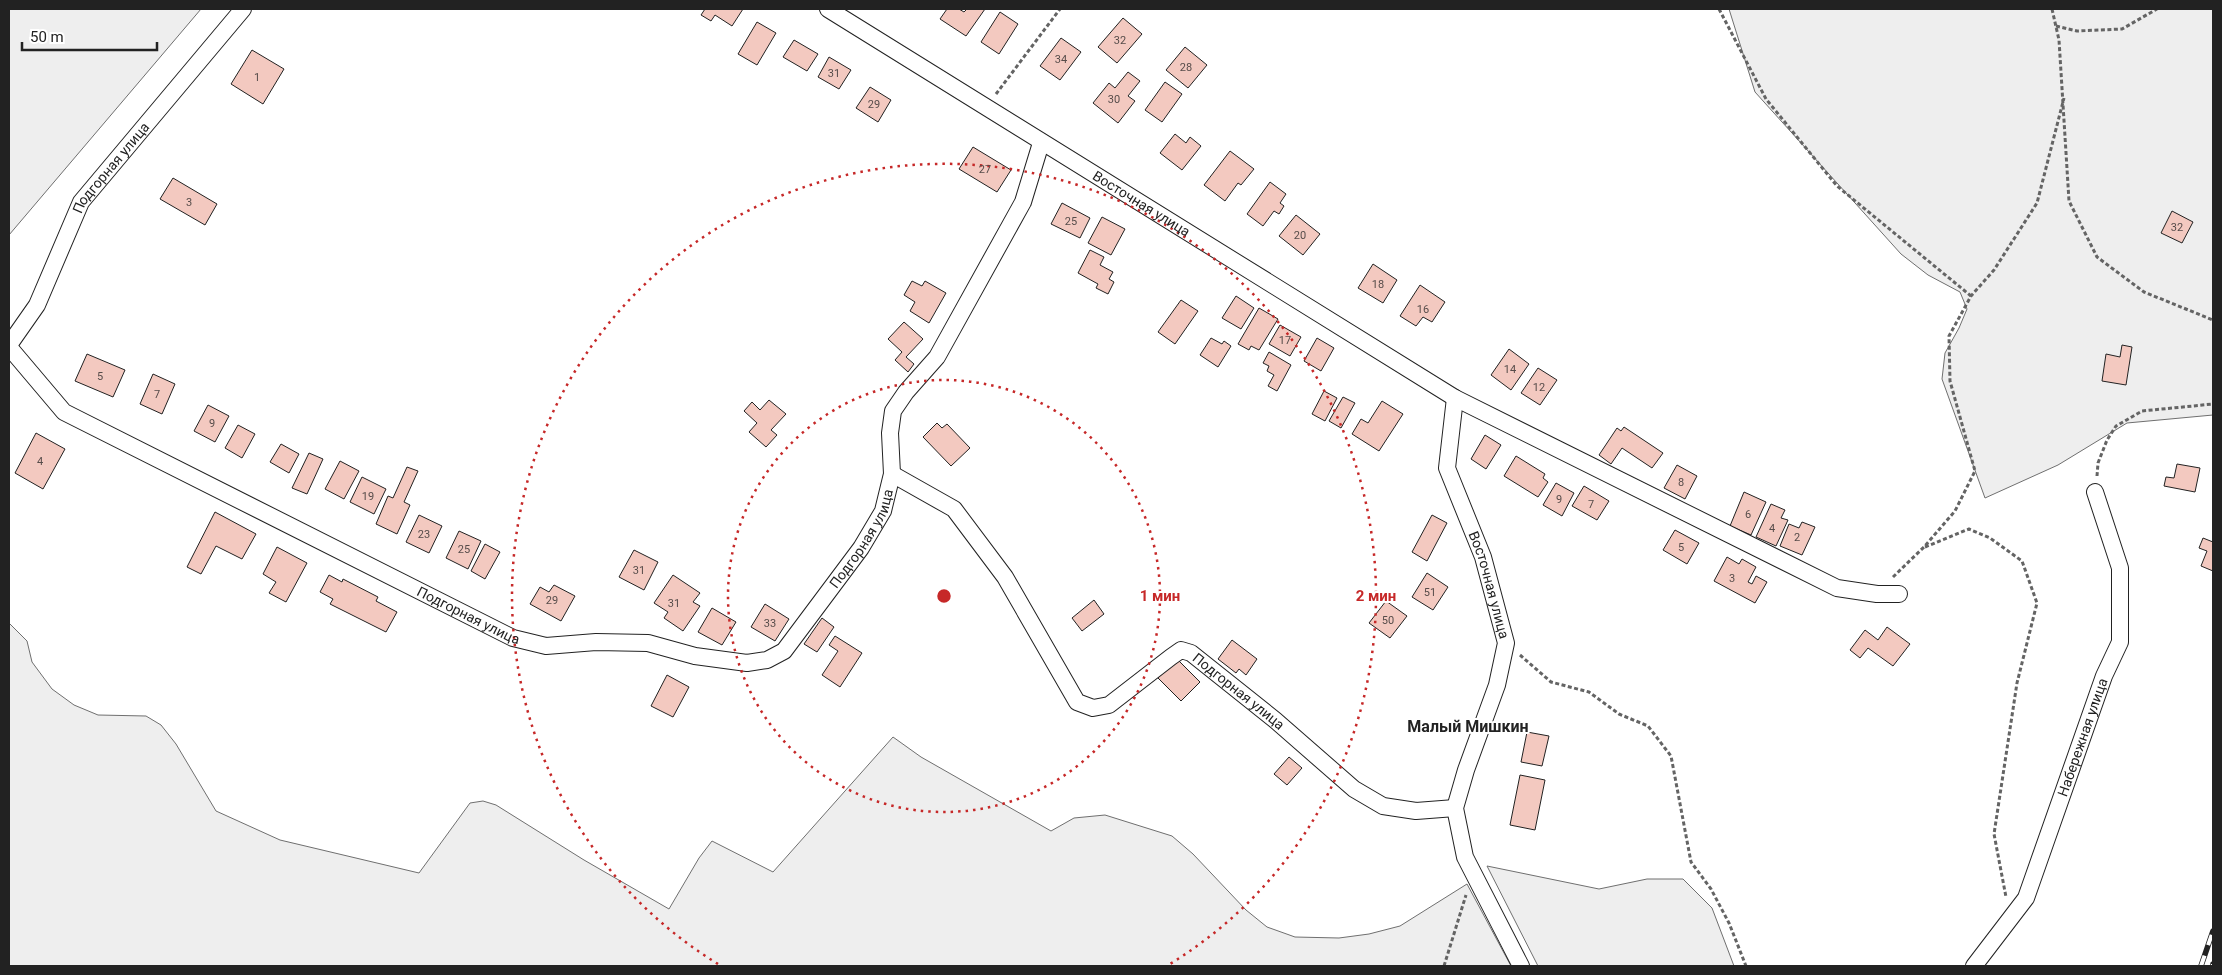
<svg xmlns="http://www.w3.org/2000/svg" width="2222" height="975" font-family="Roboto,sans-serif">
  <rect width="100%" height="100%" fill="#fff"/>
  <!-- green -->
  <g fill="#eee" stroke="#6f6f6f">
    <polygon points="9,9 201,9 9,235"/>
    <polygon points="1729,9 2213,9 2213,415 2127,423 2058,465 1985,498 1942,379 1945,353 1959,328 1967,309 1960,292 1928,275 1901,254 1755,92"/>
    <polygon points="9,623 27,641 32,662 52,689 74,705 98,715 146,716 161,725 176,744 216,811 280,840 419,873 470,803 483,801 496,805 584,860 669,909 699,858 712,841 773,872 893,737 921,757 1051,831 1074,818 1105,815 1172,836 1193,854 1246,910 1267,927 1295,937 1339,938 1369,934 1400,926 1467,884 1511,966 9,966"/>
    <polygon points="1487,866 1599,889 1647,879 1683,879 1712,908 1734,966 1538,966"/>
  </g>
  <!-- building -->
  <g fill="#f3c9c0" stroke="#222">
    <polygon points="705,9 743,9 732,26 715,15 711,21 701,15"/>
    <polygon points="947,9 959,9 964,12 967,9 985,9 966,36 940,19"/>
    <polygon points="1000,12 1018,24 999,54 981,42"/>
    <polygon points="1123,18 1142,34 1117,63 1098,47"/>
    <polygon points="757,22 776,33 757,65 738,54"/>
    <polygon points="1061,38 1081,52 1060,80 1040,66"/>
    <polygon points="794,40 818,54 807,71 783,57"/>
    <polygon points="1185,47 1207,65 1188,88 1166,70"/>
    <polygon points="252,50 284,69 263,104 231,84"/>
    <polygon points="829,57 851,70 839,89 818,77"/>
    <polygon points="1128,72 1140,81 1128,96 1135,101 1118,123 1093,103 1109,83 1115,88"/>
    <polygon points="1165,82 1182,94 1162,122 1145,110"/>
    <polygon points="870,87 891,100 878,122 856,108"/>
    <polygon points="1175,134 1186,143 1190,137 1201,146 1182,170 1160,153"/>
    <polygon points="973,147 1011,170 997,192 959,169"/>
    <polygon points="1230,151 1254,169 1241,185 1238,183 1225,201 1204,185"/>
    <polygon points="173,178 217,204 205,225 160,199"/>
    <polygon points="1270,182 1286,194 1280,203 1284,206 1279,214 1274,211 1263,226 1247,214"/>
    <polygon points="1062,203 1090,218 1080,238 1051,224"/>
    <polygon points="2172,211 2193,222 2182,243 2161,233"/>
    <polygon points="1296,215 1320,234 1303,255 1279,236"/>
    <polygon points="1102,217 1125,229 1111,255 1088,243"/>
    <polygon points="1090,250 1104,257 1100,265 1113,272 1109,279 1114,282 1108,294 1096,288 1098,284 1078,273"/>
    <polygon points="1373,264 1397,280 1383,303 1358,288"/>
    <polygon points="912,281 922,286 925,281 946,293 929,323 910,311 915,302 904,295"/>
    <polygon points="1420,285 1445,302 1432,322 1423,317 1416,326 1400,316"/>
    <polygon points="1236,296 1254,308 1241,329 1222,318"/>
    <polygon points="1181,300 1198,311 1175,344 1158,332"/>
    <polygon points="1259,308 1278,319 1259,350 1251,346 1249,350 1238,344"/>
    <polygon points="904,322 923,339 906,357 914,364 908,372 895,360 902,352 888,339"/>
    <polygon points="1280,325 1301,337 1290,356 1269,344"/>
    <polygon points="1211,338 1222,344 1224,341 1231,346 1218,367 1200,355"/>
    <polygon points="1317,338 1334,348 1321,371 1304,361"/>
    <polygon points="2122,345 2132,347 2126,385 2102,381 2106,354 2120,357"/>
    <polygon points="1509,349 1529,364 1511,390 1491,375"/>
    <polygon points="1269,352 1291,365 1277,391 1268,386 1274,375 1267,371 1269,366 1263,363"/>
    <polygon points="87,354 125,370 113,397 75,381"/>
    <polygon points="1538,368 1557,380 1540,405 1521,393"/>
    <polygon points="153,374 175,384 162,414 140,404"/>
    <polygon points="1324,391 1337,398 1325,421 1312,414"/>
    <polygon points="1343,397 1355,403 1341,428 1329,421"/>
    <polygon points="769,400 786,414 771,430 777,435 766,447 749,432 757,423 744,411 752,402 760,410"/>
    <polygon points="1382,401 1403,414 1379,451 1352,434 1361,419 1368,423"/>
    <polygon points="208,405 229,416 215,442 194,431"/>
    <polygon points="937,423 942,428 947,424 970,448 951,466 923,437"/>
    <polygon points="238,425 255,434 242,458 225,448"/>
    <polygon points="1624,427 1663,453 1652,468 1622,448 1611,464 1599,455 1617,428 1621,431"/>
    <polygon points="36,433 65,449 43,489 15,473"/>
    <polygon points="1485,435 1501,445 1486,469 1471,459"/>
    <polygon points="281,444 299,454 289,473 270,462"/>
    <polygon points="309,453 323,459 307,494 292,488"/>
    <polygon points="1516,456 1545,474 1543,478 1548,482 1538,497 1504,476"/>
    <polygon points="340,461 359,471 344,499 325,489"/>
    <polygon points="2177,464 2200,468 2195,492 2164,486 2166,477 2174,478"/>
    <polygon points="1677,465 1697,476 1685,499 1664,488"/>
    <polygon points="407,467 418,471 404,502 410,505 397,534 376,524 388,496 393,498"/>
    <polygon points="362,477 386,489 374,514 350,502"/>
    <polygon points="1556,483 1574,493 1562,516 1543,505"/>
    <polygon points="1584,486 1609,501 1597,520 1572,506"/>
    <polygon points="1744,492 1766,502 1751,535 1730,526"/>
    <polygon points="1771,504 1785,510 1781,518 1788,520 1776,546 1756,537"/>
    <polygon points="215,512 256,534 242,559 216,546 201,574 187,567"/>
    <polygon points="419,515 442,526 429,553 406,542"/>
    <polygon points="1432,515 1447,523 1427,561 1412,552"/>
    <polygon points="1802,522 1815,527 1802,555 1780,546 1789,524 1799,528"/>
    <polygon points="1675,530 1699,543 1687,564 1663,550"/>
    <polygon points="459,531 481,541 468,569 446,558"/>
    <polygon points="2203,538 2213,542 2213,571 2201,566 2207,551 2199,548"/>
    <polygon points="485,544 500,552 485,579 471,571"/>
    <polygon points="277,547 307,563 286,602 269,593 276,582 263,574"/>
    <polygon points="634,550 658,562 644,590 619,577"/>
    <polygon points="1727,557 1739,564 1742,559 1756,567 1748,582 1752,584 1756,576 1767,582 1755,603 1714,581"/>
    <polygon points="1427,573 1448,587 1433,610 1412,597"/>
    <polygon points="329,575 342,582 343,579 378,597 376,601 397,612 386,632 330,604 333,599 320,592"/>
    <polygon points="673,575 700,593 693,602 700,606 683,631 664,618 668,612 654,603"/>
    <polygon points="554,585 575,596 561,621 530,604 540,587 549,592"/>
    <polygon points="1094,600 1104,614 1082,631 1072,618"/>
    <polygon points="1386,601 1407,616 1390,638 1369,623"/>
    <polygon points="765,604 789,619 775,641 751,627"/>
    <polygon points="712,608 736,622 722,645 698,632"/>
    <polygon points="822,618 834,627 817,652 804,644"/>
    <polygon points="1887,627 1910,644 1893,666 1868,648 1860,658 1850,650 1865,630 1878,640"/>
    <polygon points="835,636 862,653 840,687 822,675 838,651 829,645"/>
    <polygon points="1232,640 1257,659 1246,675 1239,669 1236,673 1218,659"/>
    <polygon points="1177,659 1200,682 1181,701 1158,678"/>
    <polygon points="667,675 689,687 673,717 651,706"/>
    <polygon points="1527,732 1549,736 1542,766 1521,762"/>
    <polygon points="1289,757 1302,768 1287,785 1274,774"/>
    <polygon points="1520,775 1545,780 1535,830 1510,825"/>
  </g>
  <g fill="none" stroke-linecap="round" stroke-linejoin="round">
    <defs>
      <g id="minor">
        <path id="s1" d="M828,9l627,389 382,190 40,6h22"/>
        <path id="s2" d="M9,345l28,-40 44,-103 162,-193"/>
        <path id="s3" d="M9,347l55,65 449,226 33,8 50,-4 52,1 47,13 52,7 20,-3 17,-9 77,-103 22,-37 9,-37 -2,-41 3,-22 13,-19 31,-35 86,-155 18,-59"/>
        <path id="s4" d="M1455,398l-8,70 36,89 23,86 -9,42 -31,85 -11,38 10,49 56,109"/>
        <path id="s5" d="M892,474l62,35 51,68 72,125 16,6 16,-3 62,-48 10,-7 10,3 84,67 79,69 29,17 33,5 39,-3"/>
        <path id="s6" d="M1974,966l52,-68 78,-222 16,-34v-74l-25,-76"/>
      </g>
    </defs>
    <!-- minor casing -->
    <use href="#minor" stroke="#222" stroke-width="18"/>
    <!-- path -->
    <g stroke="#646464" stroke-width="3" stroke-dasharray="4 2.5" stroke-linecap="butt">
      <polyline points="1719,9 1766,99 1837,186 1971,296"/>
      <polyline points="2052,9 2059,40 2069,201 2097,257 2144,292 2213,320"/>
      <polyline points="2056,26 2077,31 2122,29 2157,9"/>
      <polyline points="996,94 1060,9"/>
      <polyline points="2097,476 2098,463 2107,440 2116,426 2142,411 2213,404"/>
      <polyline points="1925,547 1969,529 1990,538 2022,561 2037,603 2017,683 1994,834 2006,897"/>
      <polyline points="1893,577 1924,547 1955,511 1975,471 1950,381 1949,336 1971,296 1994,270 2037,203 2064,98"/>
      <polyline points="1520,655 1551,682 1589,692 1619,714 1648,726 1671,756 1691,862 1711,889 1729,923 1746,966"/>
      <polyline points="1444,966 1466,895"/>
    </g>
    <!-- minor -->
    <use href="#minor" stroke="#fff" stroke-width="16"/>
    <defs>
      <g id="rail">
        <polyline points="2201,966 2213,931"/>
        <polyline points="2213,966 2213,964"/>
      </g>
    </defs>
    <!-- rail casing -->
    <use href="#rail" stroke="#222" stroke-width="5.5"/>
    <!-- rail -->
    <use href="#rail" stroke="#fff" stroke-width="4" stroke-dasharray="11" stroke-linecap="butt"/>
  </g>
  <!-- distance rings -->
  <g fill="none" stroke="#c62828" stroke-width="2.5" stroke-dasharray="2.5 5">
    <circle cx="944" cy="596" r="216"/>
    <path d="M718 964A432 432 0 1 1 1170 964"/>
  </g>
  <g text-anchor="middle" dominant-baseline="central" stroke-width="4" stroke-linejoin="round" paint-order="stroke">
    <!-- number labels -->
    <g font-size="11" fill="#564c4a">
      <text x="1120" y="40">32</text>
      <text x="1061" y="59">34</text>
      <text x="1186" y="67">28</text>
      <text x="834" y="73">31</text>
      <text x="257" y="77">1</text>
      <text x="1114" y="99">30</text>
      <text x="874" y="104">29</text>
      <text x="985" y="169">27</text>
      <text x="189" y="202">3</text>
      <text x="1071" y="221">25</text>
      <text x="2177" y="227">32</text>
      <text x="1300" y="235">20</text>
      <text x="1378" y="284">18</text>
      <text x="1423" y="309">16</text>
      <text x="1285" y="340">17</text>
      <text x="1510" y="369">14</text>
      <text x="100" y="376">5</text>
      <text x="1539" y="387">12</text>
      <text x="157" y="394">7</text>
      <text x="212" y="423">9</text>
      <text x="40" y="461">4</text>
      <text x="1681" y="482">8</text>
      <text x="368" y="496">19</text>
      <text x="1559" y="499">9</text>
      <text x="1591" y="504">7</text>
      <text x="1748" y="514">6</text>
      <text x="1772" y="528">4</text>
      <text x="424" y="534">23</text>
      <text x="1797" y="537">2</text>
      <text x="1681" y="547">5</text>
      <text x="464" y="549">25</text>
      <text x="639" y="570">31</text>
      <text x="1732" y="578">3</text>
      <text x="1430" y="592">51</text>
      <text x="552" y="600">29</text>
      <text x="674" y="603">31</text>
      <text x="1388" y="620">50</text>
      <text x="770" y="623">33</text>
    </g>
    <!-- street labels -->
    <g font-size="14" fill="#222" stroke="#fff">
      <text stroke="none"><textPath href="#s2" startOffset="206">Подгорная улица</textPath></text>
      <text stroke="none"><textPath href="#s1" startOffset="369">Восточная улица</textPath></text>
      <text stroke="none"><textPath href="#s3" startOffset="1002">Подгорная улица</textPath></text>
      <text stroke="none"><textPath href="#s4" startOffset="195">Восточная улица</textPath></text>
      <text stroke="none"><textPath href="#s3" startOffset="538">Подгорная улица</textPath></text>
      <text stroke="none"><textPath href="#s5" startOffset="496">Подгорная улица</textPath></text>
      <text stroke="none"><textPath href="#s6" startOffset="256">Набережная улица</textPath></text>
    </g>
    <!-- quarter labels -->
    <g font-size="16" font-weight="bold" fill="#222" stroke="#fff">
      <text x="1468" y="726">Малый Мишкин</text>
    </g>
  </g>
  <circle cx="944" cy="596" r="8" fill="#c62828" stroke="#fff" stroke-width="2.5"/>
  <g font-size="15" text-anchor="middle" font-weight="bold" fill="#c62828" stroke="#fff" stroke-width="4" stroke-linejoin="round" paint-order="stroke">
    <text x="1160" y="601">1 мин</text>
    <text x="1376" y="601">2 мин</text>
  </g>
  <!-- border -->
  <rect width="2222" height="975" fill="none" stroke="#222222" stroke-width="20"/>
  <!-- scale -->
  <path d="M22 42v8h135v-8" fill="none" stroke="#222222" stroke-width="2.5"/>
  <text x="30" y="42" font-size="15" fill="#222222" stroke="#ffffff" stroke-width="4" paint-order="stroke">50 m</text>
</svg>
